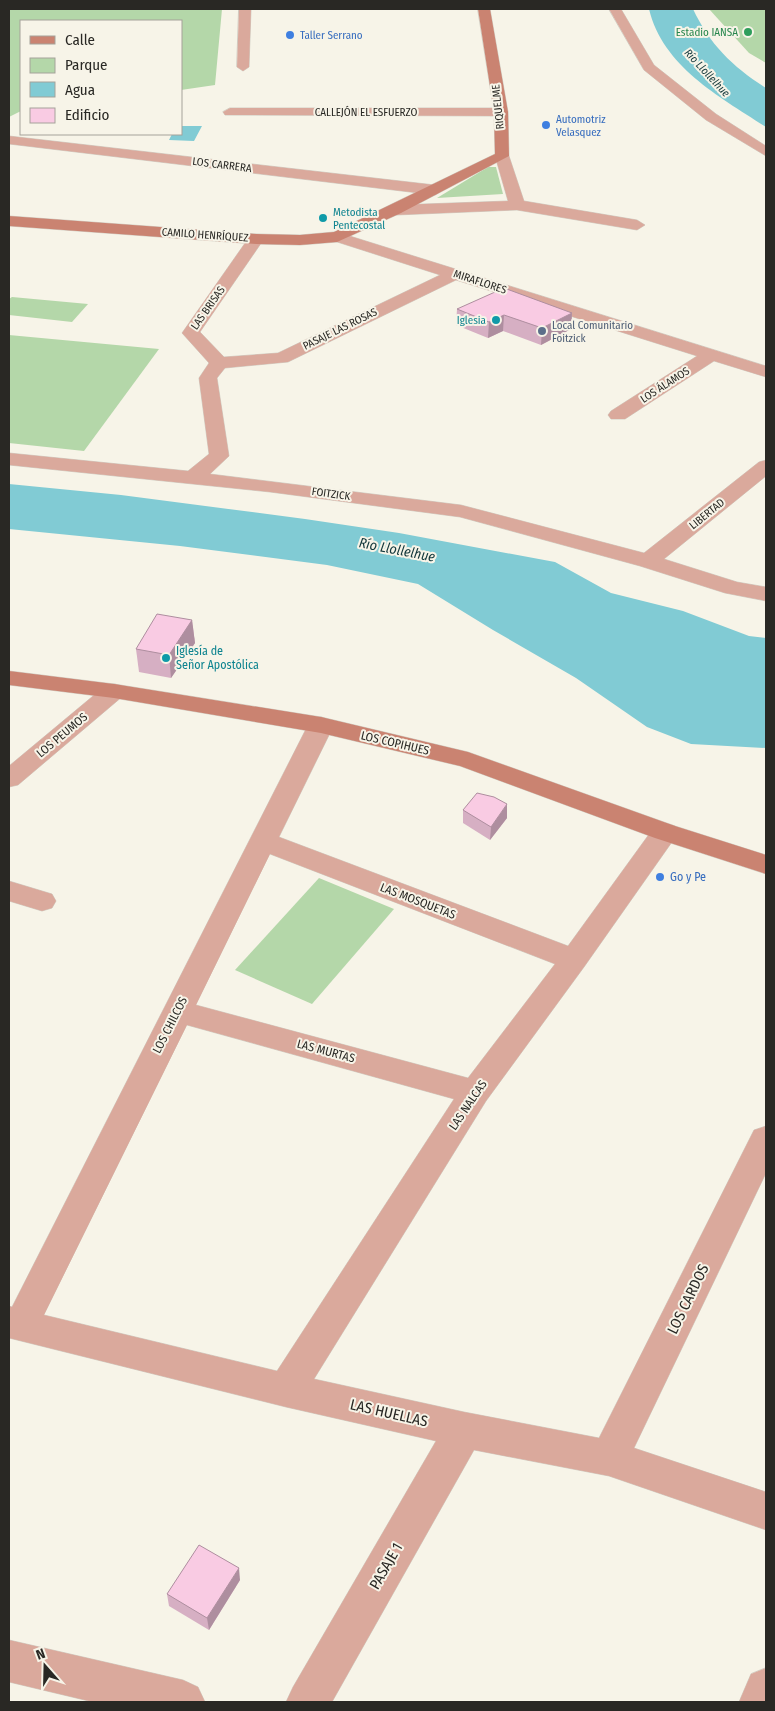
<svg xmlns="http://www.w3.org/2000/svg" width="775" height="1711" font-family="'Fira Sans Condensed',sans-serif">
  <rect width="100%" height="100%" fill="#f7f4e8"/>
  <!-- green -->
  <g fill="#b4d7a9">
    <polygon points="9,9 222,9 215,85 181,90 181,21 21,21 21,111 9,117"/>
    <polygon points="709,9 766,9 766,63 749,53"/>
    <polygon points="488,167 496,167 503,194 437,198"/>
    <polygon points="12,297 88,304 72,322 9,315 9,299"/>
    <polygon points="9,335 159,349 84,451 9,443"/>
    <polygon points="319,878 394,909 312,1004 235,970"/>
  </g>
  <!-- water -->
  <g fill="#81cbd4">
    <path d="M649,9h44c17,36 40,58 73,79v39c-46,-30 -103,-60 -117,-118z"/>
    <polygon points="181,126 202,126 194,141 169,140 172,134 181,134"/>
    <polygon points="9,484 121,495 305,519 399,533 555,562 611,593 683,611 749,636 766,638 766,748 691,744 647,727 576,678 493,630 418,584 327,565 180,546 9,529"/>
  </g>
  <g fill="none" stroke-linecap="round" stroke-linejoin="round">
    <defs>
      <g id="minor">
        <polygon points="239,9 251,9 249,67 243,71 237,67"/>
        <polygon points="609,9 621,9 654,65 716,114 766,146 766,156 706,120 644,70"/>
        <polygon points="230,108 501,108 508,112 501,116 225,115 223,112"/>
        <polygon points="9,136 435,185 443,190 435,195 9,144"/>
        <polygon points="502,152 509,156 524,201 637,220 645,225 637,230 517,210 396,215 388,210 396,205 508,201 495,156"/>
        <polygon points="337,232 766,366 766,377 714,361 625,419 611,419 608,415 611,411 697,356 456,280 288,362 225,368 217,378 229,456 210,474 461,505 644,553 759,462 766,460 766,476 664,559 737,582 766,587 766,601 725,593 640,566 460,517 270,492 9,465 9,453 188,471 209,454 199,378 209,363 182,333 250,236 262,236 264,239 200,332 224,357 278,353 440,275 331,240 329,237"/>
        <polygon points="114,684 123,686 126,691 123,696 18,785 9,787 9,766 105,686"/>
        <path d="M321,717l9,3 4,5 -55,112 289,109 87,-120 10,-3 10,3 4,6 -95,135 -98,134 -172,278 150,33 135,26 155,-308 12,-4v47l-132,275 132,44v38l-157,-54 -135,-26 -142,252h-46l7,-15 143,-246 -150,-34 -277,-69v-32l3,1 296,-582 4,-5zM270,854l285,110 -87,114 -272,-73zM187,1025l267,74 -177,272 -233,-56z"/>
        <polygon points="9,881 52,894 56,901 52,908 42,911 9,901"/>
        <polygon points="9,1640 183,1680 198,1687 205,1702 93,1702 9,1682"/>
        <polygon points="766,1668 766,1702 739,1702 751,1674"/>
      </g>
      <g id="secondary">
        <polygon points="478,9 490,9 508,112 509,156 401,213 337,242 300,245 256,244 9,226 9,216 256,234 300,235 334,232 495,154 494,112"/>
        <polygon points="9,671 114,684 321,717 468,752 675,826 766,855 766,874 655,838 460,766 321,733 114,698 9,685"/>
      </g>
    </defs>
    <!-- minor casing -->
    <use href="#minor" stroke="#d2cfc5" stroke-width="1"/>
    <!-- secondary casing -->
    <use href="#secondary" stroke="#d2cfc5" stroke-width="1"/>
    <!-- minor -->
    <use href="#minor" fill="#daa99c" fill-rule="evenodd"/>
    <!-- secondary -->
    <use href="#secondary" fill="#ca8371" fill-rule="evenodd"/>
  </g>
  <!-- wall -->
  <g fill="#d6afc3">
    <polygon points="457,309 572,313 571,329 541,345 503,331 488,338 456,325"/>
    <polygon points="192,620 195,643 171,678 139,672 136,649"/>
    <polygon points="463,810 507,818 490,840 463,823"/>
    <polygon points="240,1580 209,1630 169,1606 167,1594"/>
  </g>
  <!-- shaded-wall -->
  <g fill="#ae8e9f">
    <polygon points="572,313 571,329 541,345 542,328"/>
    <polygon points="504,315 503,331 488,338 489,322"/>
    <polygon points="192,620 195,643 171,678 169,655"/>
    <polygon points="507,804 507,818 490,840 491,827"/>
    <polygon points="239,1568 240,1580 209,1630 207,1618"/>
  </g>
  <!-- building -->
  <g fill="#f9cbe3" stroke="#ae8e9f">
    <polygon points="504,288 572,313 542,328 504,315 489,322 457,309"/>
    <polygon points="157,614 192,620 169,655 136,649"/>
    <polygon points="477,793 494,797 507,804 491,827 463,810"/>
    <polygon points="199,1545 239,1568 207,1618 167,1594"/>
  </g>
  <!-- markers -->
  <circle fill="#2e9e5b" stroke="#f7f4e8" stroke-width="2" cx="748" cy="32" r="5"/>
  <g fill="#3f7fe0" stroke="#f7f4e8" stroke-width="2">
    <circle cx="290" cy="35" r="5"/>
    <circle cx="546" cy="125" r="5"/>
    <circle cx="660" cy="877" r="5"/>
  </g>
  <g fill="#0f9aa8" stroke="#f7f4e8" stroke-width="2">
    <circle cx="323" cy="218" r="5"/>
    <circle cx="496" cy="320" r="5"/>
    <circle cx="166" cy="658" r="5"/>
  </g>
  <circle fill="#5c6f8a" stroke="#f7f4e8" stroke-width="2" cx="542" cy="331" r="5"/>
  <g text-anchor="middle" dominant-baseline="central" stroke-width="4" stroke-linejoin="round" paint-order="stroke">
    <!-- far-leisure labels -->
    <g font-size="11" fill="#27864d" stroke="#f7f4e8" text-anchor="end">
      <text x="738" y="32">Estadio IANSA</text>
    </g>
    <!-- far-shop labels -->
    <g font-size="11" fill="#366cbe" stroke="#f7f4e8" text-anchor="start">
      <text x="300" y="35">Taller Serrano</text>
      <text x="556" y="119">Automotriz<tspan x="556" dy="13">Velasquez</tspan></text>
    </g>
    <!-- far-water labels -->
    <g font-size="11" font-style="italic" fill="#12373b" stroke="#f7f4e8">
      <text transform="translate(707 73) rotate(47)">Río Llollelhue</text>
    </g>
    <!-- far-street labels -->
    <g font-size="11" fill="#292824" stroke="#f7f4e8">
      <text transform="translate(498 107) rotate(-96)">RIQUELME</text>
      <text x="366" y="112">CALLEJÓN EL ESFUERZO</text>
      <text transform="translate(222 165) rotate(7)">LOS CARRERA</text>
      <text transform="translate(205 235) rotate(4)">CAMILO HENRÍQUEZ</text>
      <text transform="translate(480 282) rotate(18)">MIRAFLORES</text>
      <text transform="translate(208 308) rotate(-55)">LAS BRISAS</text>
      <text transform="translate(340 329) rotate(-26)">PASAJE LAS ROSAS</text>
      <text transform="translate(665 385) rotate(-33)">LOS ÁLAMOS</text>
      <text transform="translate(331 494) rotate(8)">FOITZICK</text>
      <text transform="translate(707 514) rotate(-39)">LIBERTAD</text>
    </g>
    <!-- far-culture labels -->
    <g font-size="11" fill="#0d838f" stroke="#f7f4e8" text-anchor="start">
      <text x="333" y="212">Metodista<tspan x="333" dy="13">Pentecostal</tspan></text>
      <text x="486" y="320" text-anchor="end">Iglesia</text>
    </g>
    <!-- far-service labels -->
    <g font-size="11" fill="#4e5e75" stroke="#f7f4e8" text-anchor="start">
      <text x="552" y="325">Local Comunitario<tspan x="552" dy="13">Foitzick</tspan></text>
    </g>
    <!-- culture labels -->
    <g font-size="12" fill="#0d838f" stroke="#f7f4e8" text-anchor="start">
      <text x="176" y="651">Iglesía de<tspan x="176" dy="14">Señor Apostólica</tspan></text>
    </g>
    <!-- street labels -->
    <g font-size="12" fill="#292824" stroke="#f7f4e8">
      <text transform="translate(62 735) rotate(-40)">LOS PEUMOS</text>
      <text transform="translate(395 743) rotate(13)">LOS COPIHUES</text>
      <text transform="translate(418 901) rotate(21)">LAS MOSQUETAS</text>
      <text transform="translate(170 1025) rotate(-63)">LOS CHILCOS</text>
      <text transform="translate(326 1051) rotate(15)">LAS MURTAS</text>
      <text transform="translate(468 1105) rotate(-56)">LAS NALCAS</text>
    </g>
    <!-- shop labels -->
    <g font-size="12" fill="#366cbe" stroke="#f7f4e8" text-anchor="start">
      <text x="670" y="877">Go y Pe</text>
    </g>
    <!-- water labels -->
    <g font-size="14" font-style="italic" fill="#12373b" stroke="#f7f4e8">
      <text transform="translate(397 550) rotate(11)">Río Llollelhue</text>
    </g>
    <!-- near-street labels -->
    <g font-size="15" fill="#292824" stroke="#f7f4e8">
      <text transform="translate(688 1299) rotate(-64)">LOS CARDOS</text>
      <text transform="translate(389 1413) rotate(13)">LAS HUELLAS</text>
      <text transform="translate(386 1566) rotate(-60)">PASAJE 1</text>
    </g>
  </g>
  <!-- border -->
  <rect width="775" height="1711" fill="none" stroke="#292824" stroke-width="20"/>
  <!-- legend -->
  <rect x="20" y="20" width="162" height="115" fill="#f7f4e8" stroke="#a5a29a"/>
  <rect x="30" y="36" width="25" height="8" fill="#ca8371" stroke="#a5a29a"/>
  <text x="65" y="45" font-size="15" fill="#292824">Calle</text>
  <rect x="30" y="58" width="25" height="15" fill="#b4d7a9" stroke="#a5a29a"/>
  <text x="65" y="70" font-size="15" fill="#292824">Parque</text>
  <rect x="30" y="82" width="25" height="15" fill="#81cbd4" stroke="#a5a29a"/>
  <text x="65" y="95" font-size="15" fill="#292824">Agua</text>
  <rect x="30" y="108" width="25" height="15" fill="#f9cbe3" stroke="#a5a29a"/>
  <text x="65" y="120" font-size="15" fill="#292824">Edificio</text>
  <!-- north arrow -->
  <g transform="translate(45 1666) rotate(340)" stroke="#f7f4e8" stroke-width="4" paint-order="stroke">
  <path d="M0-4L9 19L0 12L-9 19Z" fill="#292824"/>
  <text y="-8" font-size="14" font-weight="bold" text-anchor="middle" fill="#292824">N</text>
  </g>
</svg>
